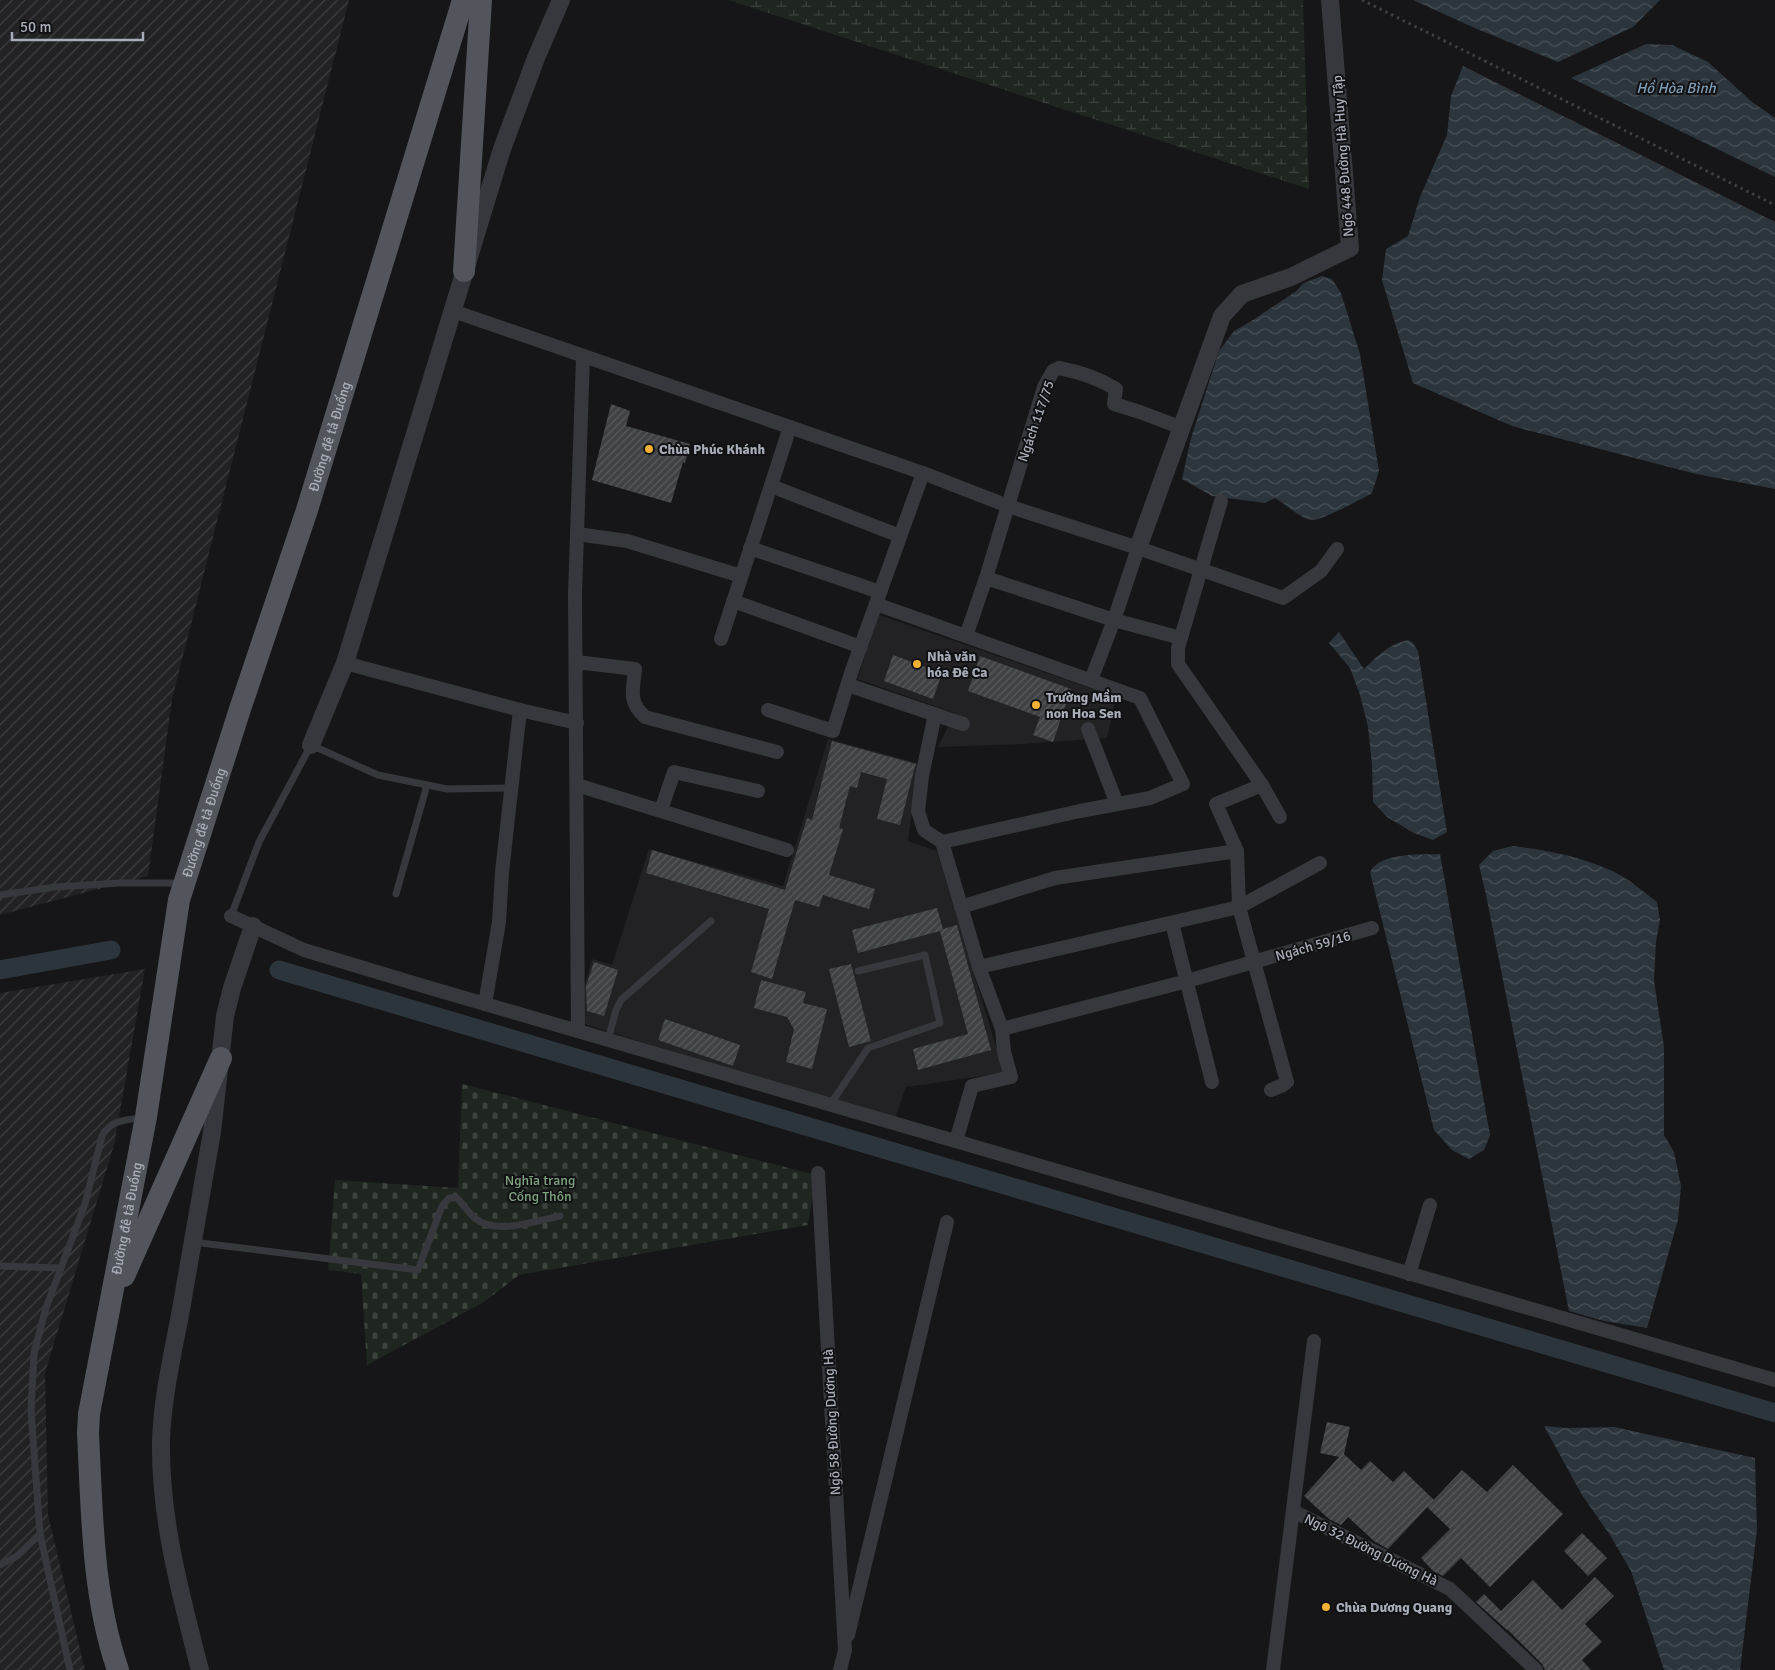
<svg xmlns="http://www.w3.org/2000/svg" width="1775" height="1670" font-family="Signika,sans-serif">
  <defs>
    <pattern id="industrial-furrows" width="10" height="10" patternUnits="userSpaceOnUse" patternTransform="scale(1.25)"><rect width="10" height="10" fill="#222225"/><path d="M-1 1l2-2M0 10L10 0M9 11l2-2" fill="none" stroke="#3f3f43"/></pattern>
    <pattern id="wetland-marsh" width="20" height="14" patternUnits="userSpaceOnUse" patternTransform="scale(1.25)"><rect width="20" height="14" fill="#1e261f"/><path d="M1 5h8M5 5V1M11 12h8M15 12V8" fill="none" stroke="#3c433d"/></pattern>
    <pattern id="cemetery-stones" width="16" height="16" patternUnits="userSpaceOnUse" patternTransform="scale(1.25)"><rect width="16" height="16" fill="#1e261f"/><path d="M2 7V4a2 2 0 0 1 4 0v3zM10 15v-3a2 2 0 0 1 4 0v3z" fill="#3c433d"/></pattern>
    <pattern id="water-waves" width="16" height="10" patternUnits="userSpaceOnUse" patternTransform="scale(1.25)"><rect width="16" height="10" fill="#2c353c"/><path d="M0 5q4-4 8 0t8 0" fill="none" stroke="#485056"/></pattern>
    <pattern id="building-hatch" width="6" height="6" patternUnits="userSpaceOnUse" patternTransform="scale(1.25)"><rect width="6" height="6" fill="#404145"/><path d="M-1 1l2-2M0 6l6-6M5 7l2-2" fill="none" stroke="#595a5e"/></pattern>
  </defs>
  <rect width="100%" height="100%" fill="#161618"/>
  <!-- built -->
  <g fill="#222225">
    <polygon points="879,615 1116,697 1107,738 1022,744 938,747 955,713 857,679"/>
    <polygon points="828,739 918,763 908,841 937,851 1004,1073 906,1087 894,1122 575,1021 592,959 612,965 649,849 783,886"/>
  </g>
  <!-- industrial -->
  <g fill="url(#industrial-furrows)">
    <polygon points="0,0 349,0 172,699 148,876 0,915"/>
    <polygon points="145,969 114,1145 45,1373 48,1515 85,1670 0,1670 0,993"/>
  </g>
  <!-- wetland -->
  <polygon fill="url(#wetland-marsh)" points="728,0 1303,0 1309,189"/>
  <!-- cemetery -->
  <polygon fill="url(#cemetery-stones)" points="462,1084 816,1175 808,1225 519,1275 484,1302 367,1365 361,1274 328,1270 335,1180 458,1188"/>
  <!-- water -->
  <g fill="url(#water-waves)">
    <polygon points="1413,0 1660,0 1633,27 1558,62 1477,29"/>
    <polygon points="1646,44 1672,45 1708,62 1751,101 1775,118 1775,177 1571,78"/>
    <polygon points="1463,66 1775,222 1775,489 1696,474 1512,426 1413,383 1382,280 1386,249 1408,236 1420,197 1447,135 1451,96"/>
    <path d="M1322,276l10,3 9,14 19,61 19,117 -7,22c-10,6 -50,27 -59,27 -13,-1 -26,-15 -38,-22l-10,5 -53,-7 -30,-17 9,-41 28,-87 15,-20 14,-8 47,-31 9,-9z"/>
    <path d="M1339,632l25,37c15,-14 23,-24 44,-29l5,3 5,8 29,181 -14,8 -19,-7 -27,-16 -14,-15 -1,-38 -4,-37 -8,-32 -10,-27 -21,-25z"/>
    <path d="M1512,846c34,4 66,10 98,24 17,7 32,21 47,32l3,18 -4,22 -2,38 10,67v88l10,17 7,34 -3,34 -31,108 -43,-7 -35,-10 -83,-416 -7,-30 14,-14z"/>
    <path d="M1440,854l50,281 -6,15 -15,9 -17,-9 -18,-20 -64,-258c10,-20 50,-17 70,-18z"/>
    <polygon points="1544,1426 1567,1428 1614,1427 1755,1458 1757,1530 1740,1670 1664,1670 1631,1571 1610,1535 1582,1495"/>
  </g>
  <g fill="none" stroke-linecap="round" stroke-linejoin="round">
    <!-- canal -->
    <g stroke="#2c353c" stroke-width="19">
      <polyline points="0,970 111,950"/>
      <polyline points="279,970 1775,1413"/>
    </g>
  </g>
  <!-- building -->
  <g fill="url(#building-hatch)">
    <polygon points="611,404 630,411 626,426 690,444 685,463 683,462 671,503 592,480"/>
    <polygon points="893,655 942,673 933,699 884,681"/>
    <polygon points="980,656 1071,689 1053,742 1033,735 1040,717 968,691"/>
    <polygon points="832,741 916,764 914,770 900,825 877,819 887,779 861,772 857,788 850,786 839,828 843,829 829,875 875,889 869,909 823,895 819,907 795,900 772,979 751,972 769,909 646,873 652,850 785,890 807,818 812,820"/>
    <polygon points="937,908 943,929 957,925 991,1050 918,1070 913,1049 968,1034 940,931 858,953 852,930"/>
    <polygon points="594,962 618,970 604,1016 587,1011 586,986"/>
    <polygon points="851,964 871,1041 849,1047 829,969"/>
    <polygon points="761,980 806,992 803,1003 827,1009 812,1069 786,1062 794,1029 787,1017 754,1008"/>
    <polygon points="665,1019 740,1045 733,1066 658,1040"/>
    <polygon points="1327,1422 1350,1427 1344,1454 1361,1470 1370,1461 1393,1482 1404,1471 1434,1500 1388,1549 1374,1541 1348,1517 1341,1525 1329,1519 1304,1496 1339,1457 1320,1453"/>
    <polygon points="1513,1465 1563,1514 1490,1587 1461,1558 1443,1576 1433,1571 1421,1558 1450,1529 1427,1507 1462,1470 1487,1492"/>
    <polygon points="1582,1533 1607,1558 1588,1576 1564,1551"/>
    <polygon points="1595,1577 1614,1596 1585,1624 1602,1642 1582,1660 1591,1670 1545,1670 1542,1664 1507,1629 1507,1630 1476,1602 1484,1594 1501,1611 1533,1580 1562,1610"/>
  </g>
  <g fill="none" stroke-linecap="round" stroke-linejoin="round">
    <!-- path -->
    <polyline stroke="#3d3f44" stroke-width="3" stroke-dasharray="2.5 4" stroke-linecap="butt" points="1362,0 1775,205"/>
    <!-- service -->
    <g stroke="#37383d" stroke-width="7">
      <polyline points="396,894 427,785"/>
      <polyline points="0,895 55,887 120,883 181,883"/>
      <polyline points="231,916 259,842 311,745 378,775 447,789 511,788"/>
      <polyline points="608,1040 616,1010 621,1000 711,921"/>
      <polyline points="830,1105 868,1048 940,1023 925,955 858,971"/>
      <path d="M193,1242l225,28 24,-64 7,-8h8c7,7 12,16 19,21 21,16 60,2 84,-3"/>
      <polyline points="0,1266 60,1268"/>
      <polyline points="0,1565 17,1556 40,1534"/>
      <path d="M70,1670l-30,-136 -9,-124 3,-57 12,-45 39,-104 17,-68c8,-16 24,-16 39,-18"/>
    </g>
    <!-- minor -->
    <g stroke="#37383d" stroke-width="14">
      <polyline points="453,311 923,473 1008,506 1138,548 1283,598 1321,571 1337,549"/>
      <polyline points="771,486 900,536"/>
      <polyline points="1221,501 1178,648 1178,664 1262,785 1280,817"/>
      <polyline points="577,534 627,541 741,576"/>
      <polyline points="750,548 880,592"/>
      <polyline points="986,578 1114,620 1181,638"/>
      <polyline points="733,601 861,647"/>
      <polyline points="876,604 1140,698 1183,784 1150,798 1080,811 942,842"/>
      <path d="M966,636l20,-58 58,-191 9,-16 6,-3c21,4 39,10 57,21l-2,15 26,8 42,16"/>
      <polyline points="721,639 790,427"/>
      <path d="M576,662l59,7c-2,21 -7,33 10,48l132,35"/>
      <polyline points="345,663 520,710 577,723"/>
      <polyline points="1091,680 1114,620 1138,548"/>
      <polyline points="848,685 963,724"/>
      <polyline points="768,710 833,731 851,673 923,473"/>
      <polyline points="935,714 922,776 918,811 924,830 942,842 979,967 1002,1029 1004,1052 1011,1077 972,1086 956,1141"/>
      <polyline points="1088,729 1117,804"/>
      <polyline points="577,785 787,850"/>
      <polyline points="1262,785 1216,804 1237,851 1239,907 1287,1082 1283,1085 1271,1090"/>
      <polyline points="661,810 674,772 758,791"/>
      <polyline points="961,907 1055,878 1237,851"/>
      <polyline points="231,916 304,950 420,985 1775,1380"/>
      <polyline points="1172,923 1212,1082"/>
      <polyline points="979,967 1239,907 1320,863"/>
      <polyline points="485,1004 499,922 502,872 520,710"/>
      <polyline points="1002,1029 1187,981 1372,928"/>
      <polyline points="578,1031 575,594 583,356"/>
      <polyline points="818,1173 845,1650 840,1670"/>
      <polyline points="1409,1274 1430,1205"/>
      <polyline points="1293,1511 1450,1589 1536,1670"/>
      <polyline points="848,1635 947,1222"/>
      <polyline points="1273,1670 1314,1341"/>
    </g>
    <!-- tertiary -->
    <g stroke="#37383d" stroke-width="18">
      <polyline points="1138,548 1222,316 1242,294 1291,277 1350,248 1330,0"/>
      <polyline points="311,745 345,663 502,149 536,58 561,0"/>
      <path d="M200,1670c-19,-74 -40,-150 -39,-228 1,-42 11,-85 19,-127 11,-61 21,-122 32,-183l13,-116 7,-28 21,-62"/>
    </g>
    <!-- primary -->
    <g stroke="#53555c" stroke-width="22">
      <polyline points="464,271 481,0"/>
      <polyline points="124,1276 221,1058"/>
      <path id="s1" d="M118,1670c-26,-75 -26,-158 -30,-237l1,-19 57,-297 33,-217 61,-191 67,-199 156,-510"/>
    </g>
  </g>
  <!-- markers -->
  <g fill="#f2b134" stroke="#111113" stroke-width="2">
    <circle cx="649" cy="449" r="5"/>
    <circle cx="917" cy="664" r="5"/>
    <circle cx="1036" cy="705" r="5"/>
    <circle cx="1326" cy="1607" r="5"/>
  </g>
  <g text-anchor="middle" dominant-baseline="central" stroke-width="4" stroke-linejoin="round" paint-order="stroke">
    <!-- street labels -->
    <g font-size="14" fill="#a8adb8" stroke="#111113">
      <text transform="translate(1343 156) rotate(-94)">Ngõ 448 Đường Hà Huy Tập</text>
      <text transform="translate(1036 421) rotate(-71)">Ngách 117/75</text>
      <text stroke="none"><textPath href="#s1" startOffset="1268">Đường đê tả Đuống</textPath></text>
      <text stroke="none"><textPath href="#s1" startOffset="862">Đường đê tả Đuống</textPath></text>
      <text transform="translate(1313 946) rotate(-16)">Ngách 59/16</text>
      <text stroke="none"><textPath href="#s1" startOffset="458">Đường đê tả Đuống</textPath></text>
      <text transform="translate(832 1422) rotate(-93)">Ngõ 58 Đường Dương Hà</text>
      <text transform="translate(1371 1550) rotate(26)">Ngõ 32 Đường Dương Hà</text>
    </g>
    <!-- poi labels -->
    <g font-size="14" font-weight="bold" fill="#a8adb8" stroke="#111113" text-anchor="start">
      <text x="659" y="449">Chùa Phúc Khánh</text>
      <text x="927" y="656">Nhà văn<tspan x="927" dy="16">hóa Đê Ca</tspan></text>
      <text x="1046" y="697">Trường Mầm<tspan x="1046" dy="16">non Hoa Sen</tspan></text>
      <text x="1336" y="1607">Chùa Dương Quang</text>
    </g>
    <!-- park labels -->
    <g font-size="14" fill="#7fa381" stroke="#111113">
      <text x="540" y="1180">Nghĩa trang<tspan x="540" dy="16">Cống Thôn</tspan></text>
    </g>
    <!-- water labels -->
    <g font-size="15" font-style="italic" fill="#7f9bb3" stroke="#111113">
      <text x="1676" y="88">Hồ Hòa Bình</text>
    </g>
  </g>
  <!-- scale -->
  <path d="M12 32v8h131v-8" fill="none" stroke="#a8adb8" stroke-width="2.5"/>
  <text x="20" y="32" font-size="15" fill="#a8adb8" stroke="#111113" stroke-width="4" paint-order="stroke">50 m</text>
</svg>
